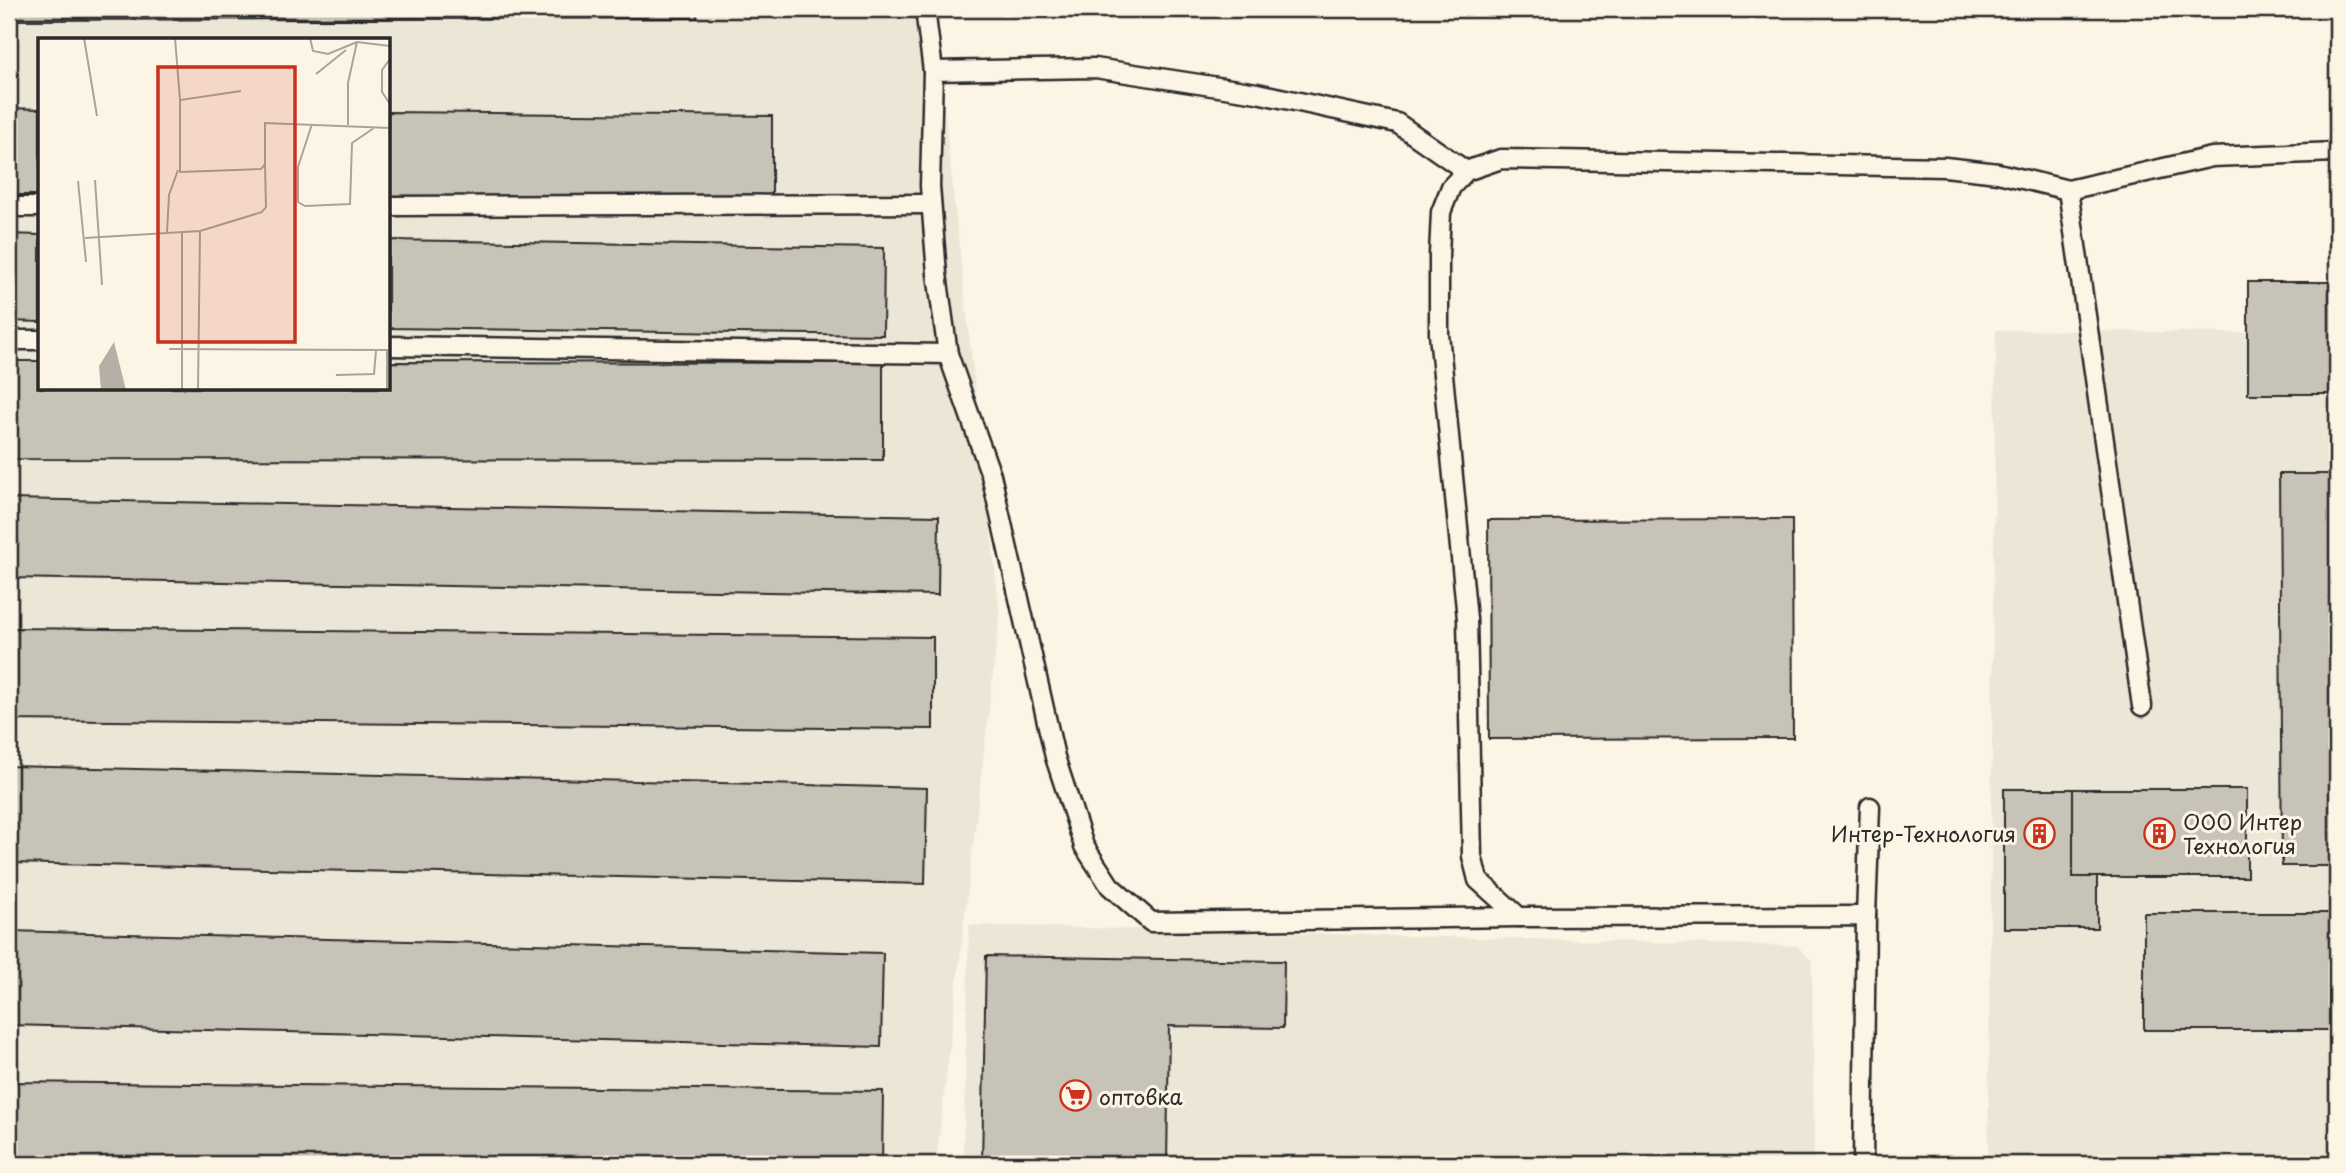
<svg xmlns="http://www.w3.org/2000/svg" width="2346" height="1173" font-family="'Playpen Sans',sans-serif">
  <rect width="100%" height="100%" fill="#fcf5e5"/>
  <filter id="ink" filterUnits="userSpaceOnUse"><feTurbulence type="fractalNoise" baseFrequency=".0143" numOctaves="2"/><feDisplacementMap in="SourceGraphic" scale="14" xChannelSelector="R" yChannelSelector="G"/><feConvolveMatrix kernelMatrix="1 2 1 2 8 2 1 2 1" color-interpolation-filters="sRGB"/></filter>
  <g filter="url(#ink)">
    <!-- built -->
    <g fill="#ece6d7" fill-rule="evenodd">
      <path d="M9,9h924l67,605 -64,550h-927zM40,40h348v348h-348z"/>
      <polygon points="1996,330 2337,334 2337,1164 1988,1164"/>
      <polygon points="969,925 1797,946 1812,961 1814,1164 963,1164"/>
    </g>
    <!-- building -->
    <g fill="#c8c3b7" stroke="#2b2b2b" stroke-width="2">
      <polygon points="9,9 697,9 697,18 9,20"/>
      <polygon points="9,108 40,109 40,195 9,195"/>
      <polygon points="388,112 772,116 772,202 388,198"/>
      <polygon points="9,234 40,235 40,322 9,321"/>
      <polygon points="388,240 884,248 883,335 388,328"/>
      <rect x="2248" y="282" width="89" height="112"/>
      <polygon points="9,361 40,361 40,388 388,388 388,362 883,363 883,460 9,459"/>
      <polygon points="2279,474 2337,474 2337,866 2282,866"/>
      <polygon points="9,499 939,516 938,595 9,578"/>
      <polygon points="1792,519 1793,738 1489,739 1488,520"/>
      <polygon points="9,628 933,637 933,729 9,720"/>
      <polygon points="9,766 927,788 925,884 9,863"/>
      <polygon points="2004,789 2073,789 2073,877 2097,877 2097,928 2004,928"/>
      <rect x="2073" y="789" width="174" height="88"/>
      <rect x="2144" y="913" width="193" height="117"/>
      <polygon points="9,931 883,953 881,1047 9,1025"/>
      <polygon points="986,956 1284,961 1283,1028 1169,1026 1167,1164 982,1164"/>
      <polygon points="9,1082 883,1091 882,1164 9,1164"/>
    </g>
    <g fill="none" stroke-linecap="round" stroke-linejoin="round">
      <defs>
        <g id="lane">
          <polyline points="925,9 933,71"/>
          <polyline points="1466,171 1397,123 1257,93 1095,68 933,71 930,186 937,274 948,354 991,475 1055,757 1084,846 1110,886 1151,922 1519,917"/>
          <polyline points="2068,190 2212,157 2337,152"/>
          <polyline points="388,206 931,204"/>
          <polyline points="9,207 40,207"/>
          <polyline points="9,340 40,340"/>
          <polyline points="388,346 948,354"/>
          <polyline points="1866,916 1870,807"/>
          <polyline points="1863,1164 1866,916 1519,917 1478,880 1472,856 1467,619 1439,334 1439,255 1441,212 1451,187 1466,171 1501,159 1945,167 1998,173 2068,190 2142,706"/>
        </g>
      </defs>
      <!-- lane casing -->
      <use href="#lane" stroke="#2b2b2b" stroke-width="23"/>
      <!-- lane -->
      <use href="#lane" stroke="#fcf5e5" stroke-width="18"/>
    </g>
  </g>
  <!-- icons -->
  <defs>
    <symbol id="building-ring" viewBox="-11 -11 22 22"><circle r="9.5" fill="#fcf5e5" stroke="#c8321e" stroke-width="1.5"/><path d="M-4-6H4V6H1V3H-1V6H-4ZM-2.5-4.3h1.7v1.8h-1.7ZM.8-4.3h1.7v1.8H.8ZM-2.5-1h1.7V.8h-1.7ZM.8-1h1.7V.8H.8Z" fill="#c8321e"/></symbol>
    <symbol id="supermarket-ring" viewBox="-11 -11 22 22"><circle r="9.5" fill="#fcf5e5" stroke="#c8321e" stroke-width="1.5"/><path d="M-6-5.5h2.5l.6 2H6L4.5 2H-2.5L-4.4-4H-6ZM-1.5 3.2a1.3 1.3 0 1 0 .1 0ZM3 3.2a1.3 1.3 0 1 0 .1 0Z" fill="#c8321e"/></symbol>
  </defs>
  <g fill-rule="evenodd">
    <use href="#building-ring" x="2022" y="816" width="35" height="35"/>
    <use href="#building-ring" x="2142" y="816" width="35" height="35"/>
    <use href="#supermarket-ring" x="1058" y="1078" width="35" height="35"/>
  </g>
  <g text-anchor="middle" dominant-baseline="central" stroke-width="6" stroke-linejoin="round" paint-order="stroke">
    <!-- poi labels -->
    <g font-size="21" fill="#2b2b2b" stroke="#fcf5e5" text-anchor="start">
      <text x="2183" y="821">ООО Интер<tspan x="2183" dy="24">Технология</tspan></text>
      <text x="2016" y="833" text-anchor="end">Интер-Технология</text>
      <text x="1099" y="1096">оптовка</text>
    </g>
  </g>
  <!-- overview -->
  <g transform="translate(38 38)">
    <rect width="352" height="352" fill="#fcf5e5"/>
    <path d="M76,304l12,48h-25l-2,-24z" fill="#b4b0a5"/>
    <path fill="none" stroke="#a8a49b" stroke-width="2" d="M46,0l13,78M137,0l5,62M272,0l3,13 15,3 29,-12 33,4M352,21l-8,11v22l8,12M278,36l30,-24M203,53l-61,9v72l81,-3 4,-5v-41l125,5M274,86l-14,43v35l7,4 45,-2 2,-61 22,-15M310,87v-42l9,-41M140,132l-9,25 -2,38 33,-2 62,-19 4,-5 -1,-43M57,142l7,105M40,143l8,81M144,195v157M47,200l82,-5M131,311l221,1M298,337l38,-1 2,-23M160,352l2,-159M346,352h3v-39"/>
    <path fill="#c8321e" fill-opacity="0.15" stroke="#c8321e" stroke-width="3.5" d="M120,29h137v275h-137z"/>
    <rect width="352" height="352" fill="none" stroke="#2b2b2b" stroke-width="3.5"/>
  </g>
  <!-- margin -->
  <rect width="2346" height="1173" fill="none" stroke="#fcf5e5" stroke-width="35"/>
  <rect x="18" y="18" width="2311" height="1138" fill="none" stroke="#2b2b2b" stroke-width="2.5" filter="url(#ink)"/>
</svg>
